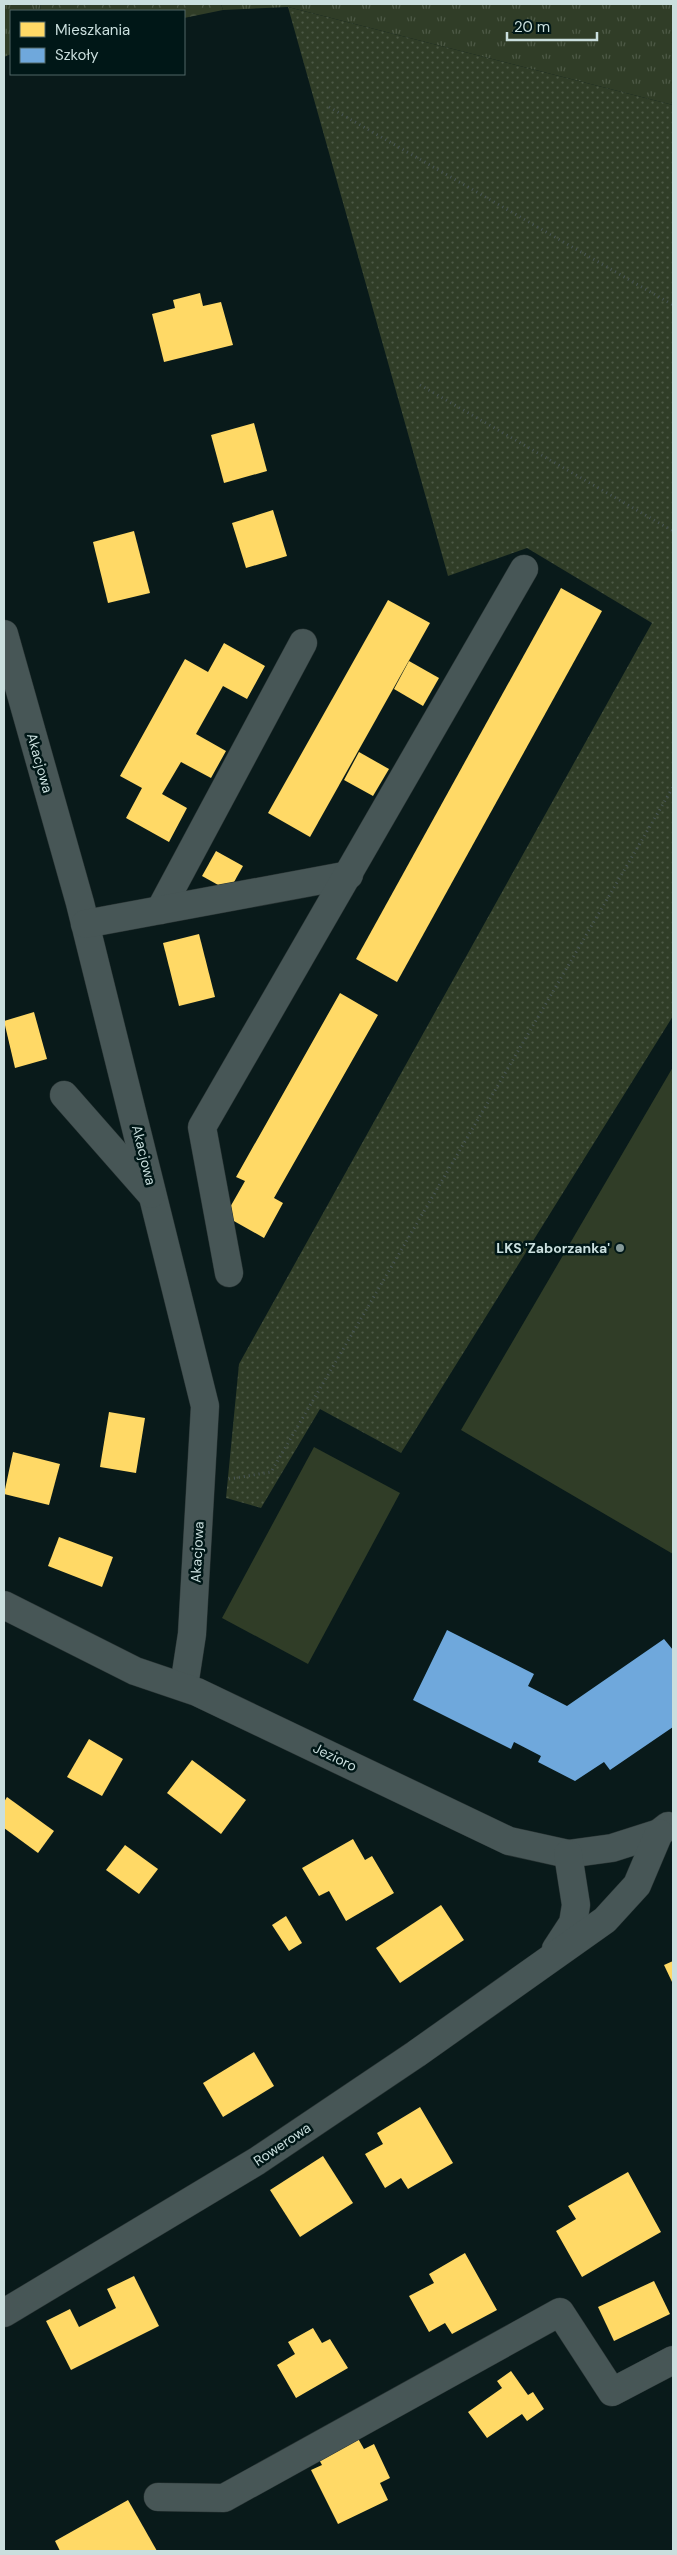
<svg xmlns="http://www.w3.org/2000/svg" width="677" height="2555" font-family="'DM Sans',sans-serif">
  <defs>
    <pattern id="grass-tufts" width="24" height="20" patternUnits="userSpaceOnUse" patternTransform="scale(1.25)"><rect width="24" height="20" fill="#303d27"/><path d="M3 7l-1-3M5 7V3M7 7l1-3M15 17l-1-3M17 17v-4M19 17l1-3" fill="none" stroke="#4d5946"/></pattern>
    <pattern id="forest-crowns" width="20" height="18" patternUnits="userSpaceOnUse" patternTransform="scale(1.25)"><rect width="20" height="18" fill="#303d27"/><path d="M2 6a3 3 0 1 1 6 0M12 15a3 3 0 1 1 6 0" fill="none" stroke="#4d5946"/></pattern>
    <pattern id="garden-dots" width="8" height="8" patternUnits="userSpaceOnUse" patternTransform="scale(1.25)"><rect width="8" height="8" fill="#303d27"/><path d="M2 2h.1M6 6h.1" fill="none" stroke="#4d5946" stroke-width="1.8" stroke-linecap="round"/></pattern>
  </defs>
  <rect width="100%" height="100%" fill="#091a1a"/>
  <!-- grass -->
  <g fill="url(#grass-tufts)">
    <polygon points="4,4 40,4 41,11 11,11 11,54 4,57"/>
    <polygon points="221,4 673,4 673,105 288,7 223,10"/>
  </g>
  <!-- forest -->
  <polygon fill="url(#forest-crowns)" points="40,4 221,4 223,10 184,18 184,11 41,11"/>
  <!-- park -->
  <g fill="#303d27">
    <polygon points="673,1067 673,1554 461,1430"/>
    <polygon points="314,1447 400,1493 308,1664 222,1618"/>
  </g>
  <!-- garden -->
  <polygon fill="url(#garden-dots)" points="288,7 673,105 673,1016 401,1453 320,1409 261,1508 226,1498 239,1364 652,623 527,548 448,576"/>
  <!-- homes -->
  <g fill="#ffd966">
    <polygon points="200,293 203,306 221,302 233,345 164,362 152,314 175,308 173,300"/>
    <polygon points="254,423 267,471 224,483 211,435"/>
    <polygon points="273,510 287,556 246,568 232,523"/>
    <polygon points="134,531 150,593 108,603 93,542"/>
    <polygon points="561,588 602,611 397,982 356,959"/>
    <polygon points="388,600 430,623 310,837 268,813"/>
    <polygon points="224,643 265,666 247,699 223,686 196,734 226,751 211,778 181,762 162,794 187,808 169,842 126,818 142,788 120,776 185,659 208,672"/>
    <polygon points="409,661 439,678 423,706 394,689"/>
    <polygon points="359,752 389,769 373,796 344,780"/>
    <polygon points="216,851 243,866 229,891 202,876"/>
    <polygon points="199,934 215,997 179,1006 163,943"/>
    <polygon points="340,993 378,1015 274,1198 283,1203 264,1238 225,1216 245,1181 236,1177"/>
    <polygon points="34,1012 47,1059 15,1068 4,1021"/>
    <polygon points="109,1412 145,1418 136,1473 100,1467"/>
    <polygon points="13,1452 60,1464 49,1505 4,1494"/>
    <polygon points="59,1537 113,1557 102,1587 48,1566"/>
    <polygon points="89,1739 123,1759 102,1796 67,1777"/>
    <polygon points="192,1760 246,1800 221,1834 167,1793"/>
    <polygon points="7,1797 54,1831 38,1853 4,1828 4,1802"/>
    <polygon points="353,1839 365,1860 372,1856 394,1893 346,1921 329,1891 319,1896 302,1868"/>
    <polygon points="125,1845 158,1869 139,1894 106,1870"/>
    <polygon points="441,1905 464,1940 400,1983 376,1948"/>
    <polygon points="286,1916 302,1943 289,1951 272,1925"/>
    <polygon points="673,1961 673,1984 664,1965"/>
    <polygon points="254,2052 274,2086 223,2117 203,2083"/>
    <polygon points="420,2107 453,2163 408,2189 401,2178 385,2188 365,2154 383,2144 377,2133"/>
    <polygon points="323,2156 353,2203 300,2237 270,2190"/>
    <polygon points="628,2172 661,2232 582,2277 556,2231 576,2219 568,2206"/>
    <polygon points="465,2253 497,2310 452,2334 445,2323 429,2332 409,2296 434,2283 429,2274"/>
    <polygon points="134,2276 159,2326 71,2370 46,2321 70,2309 79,2327 116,2308 107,2289"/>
    <polygon points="654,2281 670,2314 614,2341 598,2307"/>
    <polygon points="313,2328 322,2343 330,2339 348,2368 296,2398 277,2365 295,2354 288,2342"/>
    <polygon points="511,2371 528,2395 533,2392 544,2409 527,2421 522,2414 487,2438 468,2412 502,2388 497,2381"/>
    <polygon points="356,2435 364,2449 374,2444 390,2478 380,2483 388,2500 338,2524 311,2470 322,2465 316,2454"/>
    <polygon points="128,2500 157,2551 60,2551 55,2541"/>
  </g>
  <!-- schools -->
  <polygon fill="#6fa8dc" points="447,1630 534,1674 528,1686 567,1706 664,1639 673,1650 673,1727 610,1770 604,1762 575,1781 538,1762 541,1756 514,1742 511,1749 413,1700"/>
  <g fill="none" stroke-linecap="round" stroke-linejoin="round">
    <defs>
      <g id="minor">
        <polyline points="4,634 80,903 205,1406 192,1634 184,1686"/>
        <polyline points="160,910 303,643"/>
        <polyline points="85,924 349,875"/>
        <polyline points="64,1095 151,1194"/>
        <polyline points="229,1273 202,1127 524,569"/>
        <polyline points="4,1605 135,1671 197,1692 509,1841 568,1854 612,1848 659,1833 668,1826"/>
        <polyline points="556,1949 573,1923 576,1905 568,1854"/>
        <polyline points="4,2313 257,2161 416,2054 605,1920 637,1885 659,1833"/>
        <polyline points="158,2497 224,2498 560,2312 612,2392 673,2360"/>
      </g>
    </defs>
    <!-- minor casing -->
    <use href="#minor" stroke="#293434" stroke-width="29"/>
    <!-- path -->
    <g stroke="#485555" stroke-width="3" stroke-dasharray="1 4" stroke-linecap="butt">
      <polyline points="329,107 673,305"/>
      <polyline points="420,385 673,531"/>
      <polyline points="229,1479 271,1472 673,787"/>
    </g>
    <!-- minor -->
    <use href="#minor" stroke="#475656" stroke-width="28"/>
  </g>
  <!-- markers -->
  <circle fill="#869a99" stroke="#001717" stroke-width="2" cx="620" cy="1248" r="5"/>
  <g text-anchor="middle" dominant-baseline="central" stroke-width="5" stroke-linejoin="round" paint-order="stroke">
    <!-- street labels -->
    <g font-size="14" fill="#cadfde" stroke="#001717">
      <text transform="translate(40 763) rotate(74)">Akacjowa</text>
      <text transform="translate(144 1155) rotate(76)">Akacjowa</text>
      <text transform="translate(197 1552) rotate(-87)">Akacjowa</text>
      <text transform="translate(335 1757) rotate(26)">Jezioro</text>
      <text transform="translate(282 2144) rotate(-34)">Rowerowa</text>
    </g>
    <!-- poi labels -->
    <g font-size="14" font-weight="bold" fill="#cadfde" stroke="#001717" text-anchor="end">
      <text x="610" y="1248">LKS 'Zaborzanka'</text>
    </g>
  </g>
  <!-- border -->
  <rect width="677" height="2555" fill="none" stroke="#cadfde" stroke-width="10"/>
  <!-- legend -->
  <rect x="10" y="10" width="175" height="65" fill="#001717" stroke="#516767"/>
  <rect x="20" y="22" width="25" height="15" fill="#ffd966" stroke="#516767"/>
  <text x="55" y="35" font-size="15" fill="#cadfde">Mieszkania</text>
  <rect x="20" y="48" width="25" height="15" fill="#6fa8dc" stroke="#516767"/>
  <text x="55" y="60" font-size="15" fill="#cadfde">Szkoły</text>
  <!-- scale -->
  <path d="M507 32v8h90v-8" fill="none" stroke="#cadfde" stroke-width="2.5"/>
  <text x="514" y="32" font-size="15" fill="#cadfde" stroke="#001717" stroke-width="4" paint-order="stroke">20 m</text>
</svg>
